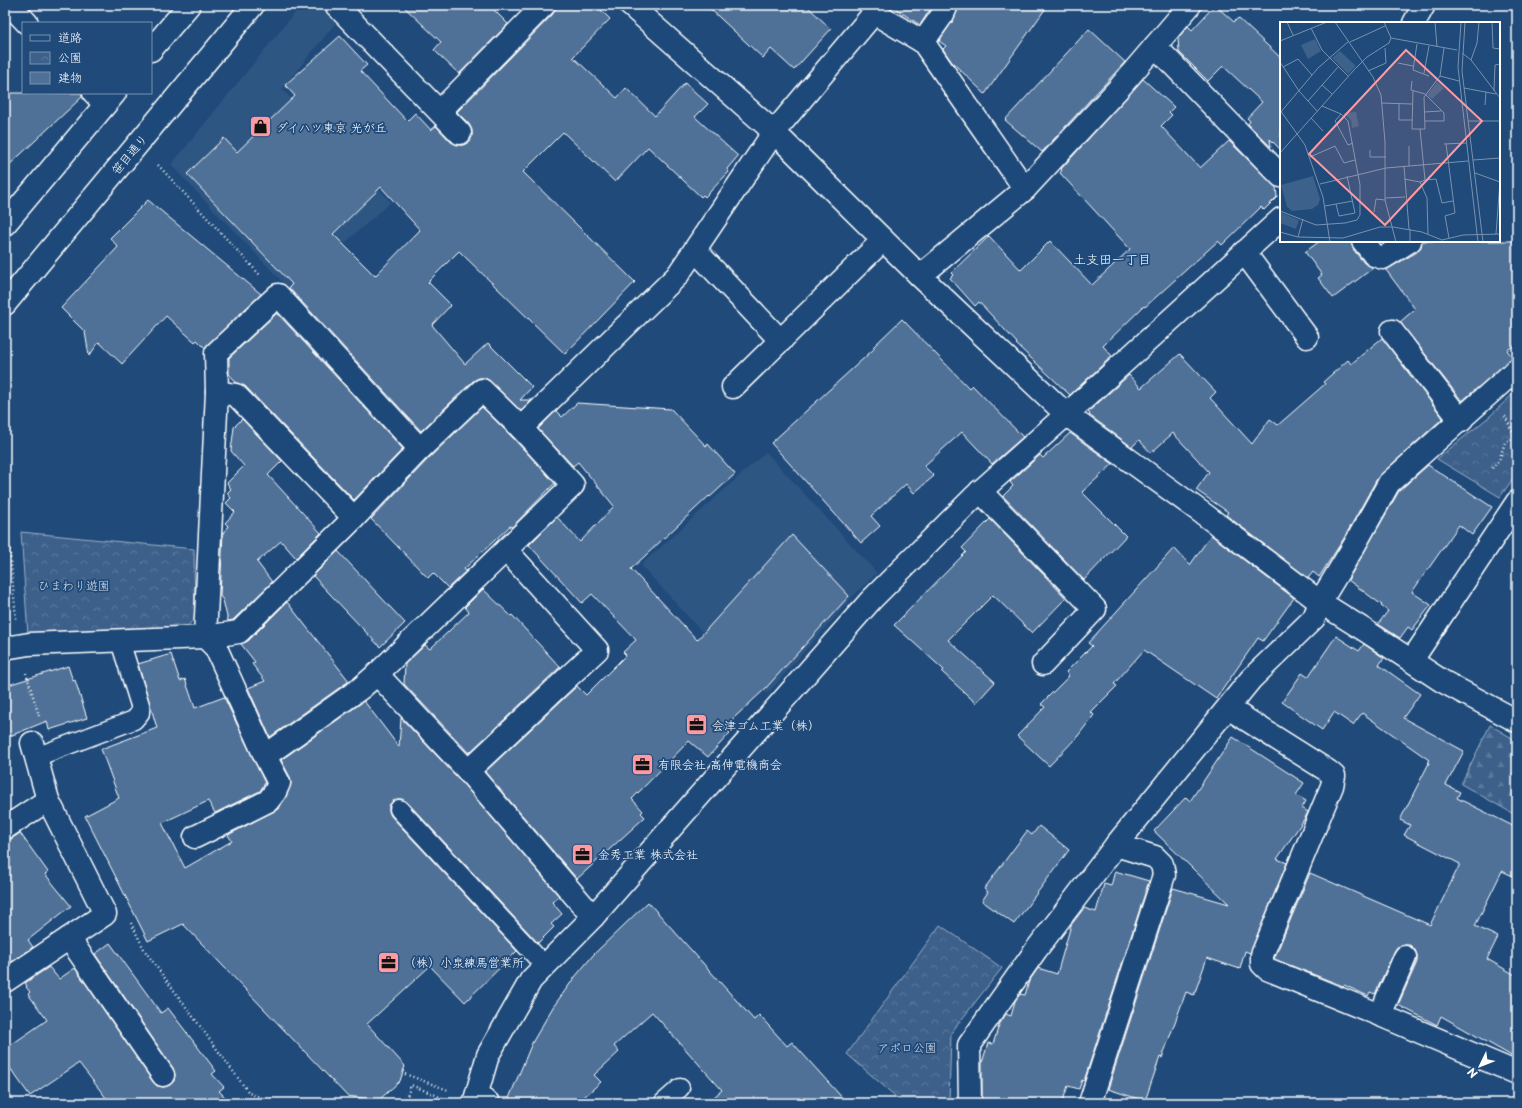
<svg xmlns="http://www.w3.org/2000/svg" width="1522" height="1108" font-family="'Playpen Sans','Klee One',sans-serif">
  <defs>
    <pattern id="forest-firs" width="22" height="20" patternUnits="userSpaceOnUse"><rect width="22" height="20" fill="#3c618b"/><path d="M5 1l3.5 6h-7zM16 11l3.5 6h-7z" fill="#59799c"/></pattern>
    <pattern id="park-crowns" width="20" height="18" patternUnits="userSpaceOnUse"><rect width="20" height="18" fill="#3c618b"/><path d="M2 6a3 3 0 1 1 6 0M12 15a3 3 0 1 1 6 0" fill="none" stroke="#59799c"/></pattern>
  </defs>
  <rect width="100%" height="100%" fill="#1f4a7a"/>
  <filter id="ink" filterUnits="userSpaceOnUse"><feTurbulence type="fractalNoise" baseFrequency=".025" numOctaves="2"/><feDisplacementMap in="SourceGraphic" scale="8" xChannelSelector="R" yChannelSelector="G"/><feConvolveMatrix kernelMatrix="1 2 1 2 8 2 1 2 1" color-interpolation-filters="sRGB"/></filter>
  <g filter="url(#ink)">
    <!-- built -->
    <g fill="#2e5683">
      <polygon points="301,5 322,5 338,20 282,89 391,202 291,291 171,165"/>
      <polygon points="766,452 877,573 857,592 767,694 713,644 641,565"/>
    </g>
    <!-- forest -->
    <polygon fill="url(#forest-firs)" stroke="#9eb0c5" points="1490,725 1517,741 1517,816 1461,784"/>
    <!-- park -->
    <g fill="url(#park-crowns)" stroke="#9eb0c5">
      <polygon points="1517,390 1517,473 1500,497 1437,459 1490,416"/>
      <polygon points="21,532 194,549 195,618 186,628 28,636"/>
      <polygon points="940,925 1002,968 951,1033 949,1103 903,1103 847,1054"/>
    </g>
    <!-- building -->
    <g fill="#507197" stroke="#fff" fill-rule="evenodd">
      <polygon points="402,5 489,5 508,24 459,74 434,50 441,42"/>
      <path d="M556,5h40l14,14 -37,38 44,41 9,-10 29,28 30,-33 23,21 -13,13 43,39 -11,13 2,3 -24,25 -2,-2 -2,2 -53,-50 -33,35 -52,-50 -40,40 112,110 -70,72 -106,-103 -31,31 23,23 -19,20 33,39 23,-21 44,44 -12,13h12l-11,11 -31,-30 -5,-3h-6l-6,3 -52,50 -132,-143 3,-4 -105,-110 37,-36 13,14 58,-56 -10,-11 55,-49 27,29 -7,6 47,50 8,-8 16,17 5,-4 15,16 6,3h6l6,-3 3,-5v-7l-3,-6 -12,-12 96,-98zM381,187l39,43 -45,46 -42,-42z"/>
      <polygon points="706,5 806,5 831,29 794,70 771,49 763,58"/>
      <polygon points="890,5 933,5 920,25"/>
      <polygon points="959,5 1048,5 985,94 951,61 943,49 946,46 939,41 954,19"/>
      <polygon points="1215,5 1234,22 1238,18 1281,58 1281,150 1270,139 1271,147 1248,124 1250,121 1247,118 1262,102 1223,66 1208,81 1179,52 1178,38 1188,26 1192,30"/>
      <polygon points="1089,29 1125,62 1042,152 1005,120"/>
      <polygon points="1143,79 1174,107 1169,112 1172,115 1161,126 1200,168 1229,141 1276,187 1277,197 1264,210 1261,207 1222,245 1218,241 1145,307 1144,306 1103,346 1112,356 1070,395 1016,344 1017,343 979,302 975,306 950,278 953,275 951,273 989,236 1021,270 1050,241 1092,285 1130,249 1060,173 1062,170 1061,169"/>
      <polygon points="5,93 82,93 82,97 5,169"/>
      <polygon points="148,200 261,294 205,348 197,340 195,342 166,316 122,364 99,342 89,356 85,332 61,308 118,247 110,238"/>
      <polygon points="1320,241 1351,241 1353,249 1364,263 1373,268 1333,298 1318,278 1322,275 1305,252"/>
      <polygon points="1422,241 1517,241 1517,344 1507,350 1513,358 1462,401 1400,322 1415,309 1386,270 1417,252 1421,247"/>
      <polygon points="277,313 403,449 354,500 245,386 237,383 229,374 229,358"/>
      <polygon points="902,319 969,388 972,385 1023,437 992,464 962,432 924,466 934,476 914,493 906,484 871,516 880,526 861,543 771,443 875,348 873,347"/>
      <polygon points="1382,338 1443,418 1378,477 1343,540 1319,577 1313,572 1308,578 1226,515 1228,512 1196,490 1209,472 1173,433 1151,453 1139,440 1132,447 1089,415 1090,414 1088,412 1129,375 1141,388 1180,354 1216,392 1210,398 1252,444 1270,419 1278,425 1325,384 1323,382 1348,360 1351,364"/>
      <polygon points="577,403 671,409 706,446 708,444 735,474 710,497 709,496 631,569 697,640 792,535 849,596 765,689 724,727 730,733 708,757 689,741 632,799 643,811 641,813 645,817 577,879 485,772 577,686 586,695 626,655 623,652 636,640 592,594 582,603 529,545 557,517 580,542 614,506 578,462 573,466 538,429 556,411 562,417"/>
      <polygon points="482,407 512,437 555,483 512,527 510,526 464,569 466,571 448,588 433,573 428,578 371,519 429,458"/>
      <polygon points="242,419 282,461 268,475 321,533 296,558 281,541 257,562 272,582 233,620 228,621 223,600 220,596 223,533 228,526 225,523 235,512 226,503 231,498 227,493 231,489 227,483 244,466 231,451 234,427"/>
      <polygon points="1070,433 1113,464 1082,492 1126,536 1084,580 1003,496 1013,486 1010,482 1040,455 1043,458"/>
      <polygon points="1428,465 1492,507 1472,535 1459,525 1412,592 1431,605 1412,630 1408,627 1400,638 1378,624 1388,611 1381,606 1382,605 1348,580 1399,491"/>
      <polygon points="990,519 1066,598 1032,633 993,595 948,640 995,682 976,703 942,672 944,670 894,625 966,552 962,548"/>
      <polygon points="1211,535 1294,598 1263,641 1258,638 1216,699 1144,650 1114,684 1117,686 1091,712 1094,715 1077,737 1049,766 1017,736 1045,707 1041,704 1069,676 1066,672 1092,646 1088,643 1174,548 1190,565"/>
      <polygon points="338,551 405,623 380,647 313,576"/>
      <polygon points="483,589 511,616 512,615 560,667 469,753 404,684 405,664 425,645 430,649 469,612 465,607"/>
      <polygon points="287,602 349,681 270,737 248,688 265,681 252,664 255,662 241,644 248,641"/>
      <polygon points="1336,636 1359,651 1364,644 1384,658 1379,665 1420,694 1403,718 1464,751 1446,785 1460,792 1457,798 1517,828 1517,878 1502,871 1475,926 1498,937 1487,959 1517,976 1517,1059 1441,1016 1437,1025 1398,1005 1417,962 1417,955 1415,950 1410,945 1403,945 1397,947 1394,952 1375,994 1370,992 1368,996 1344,985 1343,986 1274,959 1310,873 1430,925 1460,864 1404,835 1410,825 1400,820 1429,763 1427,762 1429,760 1362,713 1353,725 1334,712 1322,730 1282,702 1302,673 1308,677"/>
      <polygon points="171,654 180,681 185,679 195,708 224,697 265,783 260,791 215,813 208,801 162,823 185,868 232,841 228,835 278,809 286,797 291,783 290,777 281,760 364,701 399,747 401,718 459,779 559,896 552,902 562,914 551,924 554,927 538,943 407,802 402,799 397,799 392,802 389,806 389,811 391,816 517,951 465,1002 430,966 367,1024 405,1066 400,1081 379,1100 347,1096 183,924 148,941 85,816 119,798 101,749 157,728 138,664"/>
      <polygon points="68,666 73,681 75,680 87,718 49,730 47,721 5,738 5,686"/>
      <polygon points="1233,737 1304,783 1296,795 1306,801 1302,808 1308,812 1305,818 1277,859 1287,863 1250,953 1245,951 1240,969 1207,958 1194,995 1186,992 1162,1058 1160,1057 1145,1101 1108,1089 1173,888 1229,904 1154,831 1186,797 1190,801"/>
      <polygon points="1039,826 1069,850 1014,924 982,901 988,892 984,889 1027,831 1032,835"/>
      <polygon points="20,833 48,872 45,874 71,906 28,940 33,947 10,963 7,958 5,959 5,840 11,839"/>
      <polygon points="1115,871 1149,881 1084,1081 1082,1080 1079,1089 1068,1086 1062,1103 982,1103 982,1063 988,1043 993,1044 999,1025 1006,1014 1011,1016 1015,1001 1020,994 1025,995 1029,981 1038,968 1057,974 1071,925 1084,908 1096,912 1104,884 1111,886"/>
      <polygon points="648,902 754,1020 759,1015 787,1046 792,1042 847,1103 707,1103 722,1090 652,1012 614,1046 619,1052 594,1075 601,1082 577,1103 507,1103 532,1043 553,1007 575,977 594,954"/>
      <polygon points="110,943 161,1013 168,1008 216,1071 212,1074 224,1087 219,1091 231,1103 110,1103 79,1063 30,1096 5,1061 5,1049 47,1020 28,994 30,992 26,987 27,986 25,983 49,967 59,979 75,968 153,1082 157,1086 164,1087 170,1085 174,1081 175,1074 173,1068 95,954"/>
    </g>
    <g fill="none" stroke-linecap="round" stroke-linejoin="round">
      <defs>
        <g id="service">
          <polyline points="36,757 134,720 140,713 140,705 120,641"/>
          <polyline points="399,809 545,966"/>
          <polyline points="477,1095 485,1097 491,1103"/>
          <polyline points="663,1103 680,1088"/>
        </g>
        <g id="minor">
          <polyline points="10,5 27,23"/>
          <polyline points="336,5 460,133"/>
          <polyline points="630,5 774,132 920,276 1067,415 1205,515 1320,602 1366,631 1442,681 1517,721"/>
          <polyline points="1414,23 1424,5"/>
          <polyline points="923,42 1025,189"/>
          <polyline points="1155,46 1281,176"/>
          <polyline points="94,93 105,104"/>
          <polyline points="440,111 544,5"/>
          <polyline points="1363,241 1374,255 1383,258 1410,241"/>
          <polyline points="695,250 781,341"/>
          <polyline points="1244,252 1307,337"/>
          <polyline points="920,276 1025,189 1120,87 1190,5"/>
          <polyline points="1392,331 1461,421"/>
          <polyline points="733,387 883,240"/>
          <polyline points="217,392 236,395 354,518"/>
          <polyline points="521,428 677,276 774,132 874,13 923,42 943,14 947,5"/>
          <polyline points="980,491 1095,609 1043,664"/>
          <polyline points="5,648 29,644 205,637 239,632 354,518 420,449 482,390 521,428 573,485 377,674 361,688 265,756"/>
          <polyline points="1412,660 1517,502"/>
          <polyline points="377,674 468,771 593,917"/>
          <polyline points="1228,708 1328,771 1334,776 1332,786 1262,955 1262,964 1267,969 1380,1015 1517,1073"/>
          <polyline points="468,771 597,650 506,550"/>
          <polyline points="5,828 48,800"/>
          <polyline points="195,837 268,801 275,792 279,783 265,756 216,648 205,637 217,392 216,353 278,295 420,449"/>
          <polyline points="69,938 163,1075"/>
          <polyline points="5,981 105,914 48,800 32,743"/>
          <polyline points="1380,1015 1405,957"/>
          <polyline points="474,1103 488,1055 531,980 593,917 871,600 974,497 1087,396 1281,219"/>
          <polyline points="970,1103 969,1045 1036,950 1116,845 1251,679 1314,618 1320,602 1354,546 1389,483 1517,369"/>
          <polyline points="1090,1103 1164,875 1162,864 1155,857 1116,845"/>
        </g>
        <g id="secondary">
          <polyline points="151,50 189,5"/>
          <polyline points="5,224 115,93"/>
          <polyline points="5,304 253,5"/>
        </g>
      </defs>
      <!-- service casing -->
      <use href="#service" stroke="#fff" stroke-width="21"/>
      <!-- minor casing -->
      <use href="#minor" stroke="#fff" stroke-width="25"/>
      <!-- secondary casing -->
      <use href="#secondary" stroke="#fff" stroke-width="25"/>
      <!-- path -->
      <g stroke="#fff" stroke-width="2.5" stroke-dasharray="1 3" stroke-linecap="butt">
        <polyline points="158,165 260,275"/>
        <polyline points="1505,416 1517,441"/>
        <polyline points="1492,468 1499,461 1505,442 1515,438"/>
        <polyline points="5,506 7,519 16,619"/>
        <polyline points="26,673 39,716"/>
        <polyline points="131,923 145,951 249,1093 275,1103"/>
        <polyline points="405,1074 448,1090"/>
        <polyline points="405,1103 411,1085 445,1099 446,1096"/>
      </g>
      <!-- service -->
      <use href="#service" stroke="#1f4a7a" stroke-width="18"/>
      <!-- minor -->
      <use href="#minor" stroke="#1f4a7a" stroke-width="22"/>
      <!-- secondary -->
      <use href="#secondary" stroke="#1f4a7a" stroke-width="22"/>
    </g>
  </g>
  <!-- icons -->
  <defs>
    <symbol id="shop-square" viewBox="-11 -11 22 22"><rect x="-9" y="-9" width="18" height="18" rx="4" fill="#ff9aa2" stroke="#1f4a7a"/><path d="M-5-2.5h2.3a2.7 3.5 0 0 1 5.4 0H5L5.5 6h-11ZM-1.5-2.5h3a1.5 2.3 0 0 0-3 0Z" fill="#111"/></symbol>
    <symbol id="office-square" viewBox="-11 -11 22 22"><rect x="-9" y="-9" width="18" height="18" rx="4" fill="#ff9aa2" stroke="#1f4a7a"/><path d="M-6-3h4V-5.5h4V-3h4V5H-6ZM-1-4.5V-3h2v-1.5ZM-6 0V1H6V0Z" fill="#111"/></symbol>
  </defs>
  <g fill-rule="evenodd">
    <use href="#shop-square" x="248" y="114" width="25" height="25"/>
    <use href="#office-square" x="684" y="712" width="25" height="25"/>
    <use href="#office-square" x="630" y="752" width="25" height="25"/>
    <use href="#office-square" x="570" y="842" width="25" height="25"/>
    <use href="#office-square" x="376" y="950" width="25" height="25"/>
  </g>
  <g text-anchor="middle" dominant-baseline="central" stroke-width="3.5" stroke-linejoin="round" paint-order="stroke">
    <!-- poi labels -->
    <g font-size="12" fill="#fff" stroke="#1f4a7a" text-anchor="start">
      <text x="276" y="127">ダイハツ東京 光が丘</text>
      <text x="712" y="725">会津ゴム工業（株）</text>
      <text x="658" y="764">有限会社 高伸電機商会</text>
      <text x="598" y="854">金秀工業 株式会社</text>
      <text x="404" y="962">（株）小泉練馬営業所</text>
    </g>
    <!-- street labels -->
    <g font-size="12" fill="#fff" stroke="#1f4a7a">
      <text transform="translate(129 154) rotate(-50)">笹目通り</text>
    </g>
    <!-- park labels -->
    <g font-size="12" fill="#d8dfe8" stroke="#1f4a7a">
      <text x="74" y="585">ひまわり遊園</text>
      <text x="907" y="1047">アポロ公園</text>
    </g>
    <!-- neighbourhood labels -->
    <g font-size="13" fill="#fff" stroke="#1f4a7a">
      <text x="1112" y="258">土支田一丁目</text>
    </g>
  </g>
  <!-- overview -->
  <g transform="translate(1280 22)">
    <rect width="220" height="220" fill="#1f4a7a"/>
    <path d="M33,154l7,23 -2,6 -6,4 -20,2 -5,-4 -6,-22z" fill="#3c618b"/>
    <path d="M60,29l16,15 -8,8 -16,-16zM157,60l7,6 -12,11 -5,-4zM76,90l3,14 -7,2 -1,-8 -8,-7zM0,190l19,8 -3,9 -16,-6z" fill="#3c618b"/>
    <path d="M35,17l6,12 -13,8 -7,-14z" fill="#3c618b"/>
    <path fill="none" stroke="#7992af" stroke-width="1" d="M7,0l6,13M55,0l38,55 8,18 4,47v58l11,42M155,0l2,25M181,0l-3,45 20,175M185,0l-3,49 21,171M212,0l1,26 7,1M31,6l11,22 26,26M111,16l66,12M0,19l47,-19M70,20l35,-16M137,22l-4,26 16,6M182,31l9,7 29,38M191,38l6,-17 2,-21M0,40l19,29 18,20M118,41l15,3M3,45l15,-8 14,16M88,49l18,-8 -1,-15M144,51l5,-27M160,54l19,5M132,59l-1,9 14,4 19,19v8h-19M42,63l10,9M184,66l32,6M133,69l-1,38h13l-1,-32 16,-21 4,-28M214,69l1,-26 5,-1M28,79l30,-34M101,81l31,1M119,82v16h13M205,83l1,-13M0,88l25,35 18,52 7,45M144,90l17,-1M0,91l38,-45 31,-27M61,92l-6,7 13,24 5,-2M31,96l12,13M188,99h32M140,107l5,51 -5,2 7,16 1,36M164,122l22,-1M166,122l9,69 -10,3 4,22M129,124v20M90,128v7h16M0,131l74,-83 13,-13 22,-14 2,-5 -7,-16M30,135l25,-11 9,17 11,-3M193,138l27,-2M124,144l5,63M195,151l25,9M124,157l16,3M145,158l11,-1 6,24 11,-2M40,162l66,-16 82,-7M105,176l20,-1M56,182l3,12 16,-3 -8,-37M45,184l28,-5M0,189l36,14 29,-2 12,-3 3,-5v-30l-12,-64 -7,-7 -19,-8M94,190l2,-13 9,1M130,207v13M0,210l18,5 45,1 37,-11h13l29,5 20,8 21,-5 37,-1M216,212l4,-53M18,215l5,-18"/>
    <path fill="#ff9aa2" fill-opacity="0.15" stroke="#ff9aa2" stroke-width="2" d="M126,28l76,71 -97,104 -76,-71z"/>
    <rect width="220" height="220" fill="none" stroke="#fff" stroke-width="2"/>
  </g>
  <!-- margin -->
  <rect width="1522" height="1108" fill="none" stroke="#1f4a7a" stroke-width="20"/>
  <rect x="10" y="10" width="1502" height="1088" fill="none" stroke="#fff" stroke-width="1.5" filter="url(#ink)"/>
  <!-- legend -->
  <rect x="22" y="22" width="130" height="72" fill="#1f4a7a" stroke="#7992af"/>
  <rect x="30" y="35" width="20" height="6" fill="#1f4a7a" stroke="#7992af"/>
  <text x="58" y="42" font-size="12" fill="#ffffff">道路</text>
  <rect x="30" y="52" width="20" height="12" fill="url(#park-crowns)" stroke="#7992af"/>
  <text x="58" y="62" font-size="12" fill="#ffffff">公園</text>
  <rect x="30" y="72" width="20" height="12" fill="#507197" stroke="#7992af"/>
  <text x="58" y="82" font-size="12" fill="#ffffff">建物</text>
  <!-- north arrow -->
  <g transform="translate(1480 1066) rotate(227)" stroke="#1f4a7a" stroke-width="3" paint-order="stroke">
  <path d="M0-3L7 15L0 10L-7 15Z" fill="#ffffff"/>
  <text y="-6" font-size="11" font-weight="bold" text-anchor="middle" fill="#ffffff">N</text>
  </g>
</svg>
